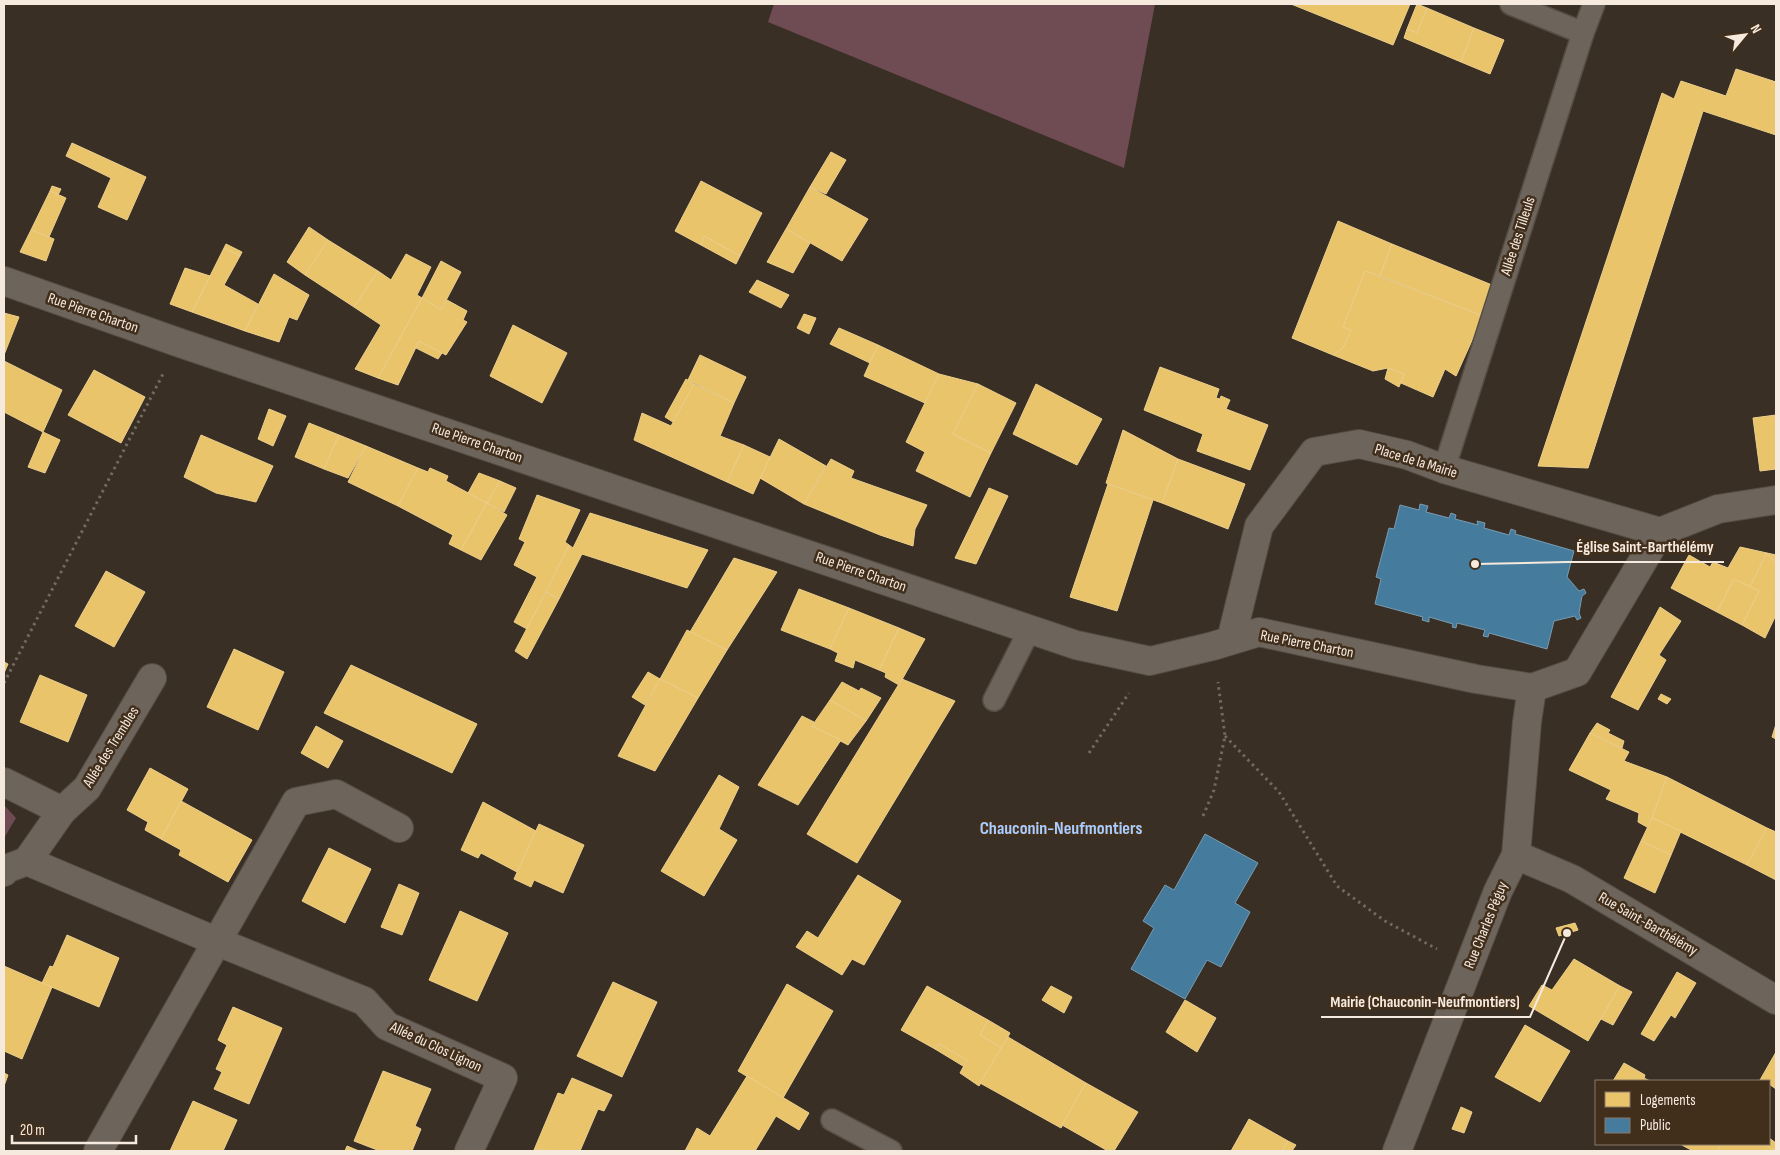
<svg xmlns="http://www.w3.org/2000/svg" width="1780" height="1155" font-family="'Sofia Sans Condensed',sans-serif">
  <rect width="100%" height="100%" fill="#392f24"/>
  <!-- green -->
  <g fill="#6f4b54">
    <polygon points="774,4 1155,4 1124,168 768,22"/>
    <polygon points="4,805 16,818 4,838"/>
  </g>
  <!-- homes -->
  <g fill="#e9c46a" stroke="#edcf8d">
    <polygon points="1291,4 1410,4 1393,45"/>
    <polygon points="1417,4 1427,8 1417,33 1407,29"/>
    <polygon points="1427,8 1474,28 1461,62 1404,38 1407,29 1417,33"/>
    <polygon points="1474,28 1504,40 1490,74 1461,62"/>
    <polygon points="1736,69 1776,82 1776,135 1703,111 1588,468 1538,466 1662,93 1674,99 1681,81 1726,96"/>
    <polygon points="72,143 146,177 127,220 98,207 111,178 66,156"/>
    <polygon points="831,152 846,160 826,194 810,187"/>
    <polygon points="701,181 762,213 740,256 704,236 701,245 675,231"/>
    <polygon points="52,186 61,189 58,195 50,191"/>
    <polygon points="810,187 868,219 842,261 786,229"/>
    <polygon points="50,191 66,198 49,237 31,230"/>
    <polygon points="1338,221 1392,244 1380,276 1365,271 1343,327 1351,330 1343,348 1333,355 1292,338"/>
    <polygon points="309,227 328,240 305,275 287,262"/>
    <polygon points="786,229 810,243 793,273 767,262"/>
    <polygon points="31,230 54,239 46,261 20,252"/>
    <polygon points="704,236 740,256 736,264 701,245"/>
    <polygon points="328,240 378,271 354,307 305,275"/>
    <polygon points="226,244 242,252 240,256 224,248"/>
    <polygon points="1392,244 1492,285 1483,316 1380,276"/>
    <polygon points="224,248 240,256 224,285 258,304 245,331 192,312"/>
    <polygon points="406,254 431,267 417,295 422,298 378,378 355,369 381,325 354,307 378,271 391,280"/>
    <polygon points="441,261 461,272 441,310 422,298"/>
    <polygon points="185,268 210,276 192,312 170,304"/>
    <polygon points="1365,271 1483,316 1456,376 1445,369 1433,397 1401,383 1404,374 1388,368 1373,371 1333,355 1343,348 1351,330 1343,327"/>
    <polygon points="274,274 309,295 297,320 289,317 279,342 245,331"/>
    <polygon points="757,280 789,295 781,308 749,292"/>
    <polygon points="422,298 441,310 447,300 467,311 463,320 467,322 446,355 419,341 398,385 378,378"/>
    <polygon points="4,313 19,317 4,355"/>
    <polygon points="804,314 816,318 809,334 797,328"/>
    <polygon points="513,325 567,353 542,403 490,376"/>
    <polygon points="839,328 878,345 870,363 830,344"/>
    <polygon points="419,341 442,353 438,359 416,348"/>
    <polygon points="878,345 939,374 925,403 864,376"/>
    <polygon points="700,355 746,377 734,403 688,380"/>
    <polygon points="4,361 62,390 43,432 4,412"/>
    <polygon points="1160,367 1219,389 1216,398 1220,399 1221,396 1230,400 1226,409 1268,425 1250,470 1197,451 1203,434 1144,410"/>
    <polygon points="1388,368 1404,374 1399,387 1385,379"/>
    <polygon points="94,370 145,397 121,443 68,415"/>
    <polygon points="939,374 978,384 953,434 991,453 970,497 916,471 925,452 906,442"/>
    <polygon points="686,379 694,384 673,422 665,417"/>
    <polygon points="694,384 734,403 720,436 744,445 727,482 634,440 642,413 671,426"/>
    <polygon points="978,384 1016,403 991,453 953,434"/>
    <polygon points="1036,384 1102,419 1077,465 1013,434"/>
    <polygon points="269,409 286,416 273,446 258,439"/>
    <polygon points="1776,415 1776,469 1760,471 1753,418"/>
    <polygon points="309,423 339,435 324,469 295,457"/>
    <polygon points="1123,430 1178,459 1162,503 1106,483"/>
    <polygon points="43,432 60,440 45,473 28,467"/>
    <polygon points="201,435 273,466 256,502 216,493 184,477"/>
    <polygon points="339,435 366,446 348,478 324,469"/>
    <polygon points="779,439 826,466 804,504 760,478"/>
    <polygon points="744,445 770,457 753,494 727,482"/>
    <polygon points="366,446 418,468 398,506 348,482"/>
    <polygon points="831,459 854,471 851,478 927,505 915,529 913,546 880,535 804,504"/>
    <polygon points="1178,459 1245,484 1228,529 1162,503"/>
    <polygon points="418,468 428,472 430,468 448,476 446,481 487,503 461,550 449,544 453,535 398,506"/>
    <polygon points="479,473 500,481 487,503 468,493"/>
    <polygon points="500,481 516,488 504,512 487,503"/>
    <polygon points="1108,484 1153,500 1117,611 1070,597"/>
    <polygon points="989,488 1008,496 976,564 955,558"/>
    <polygon points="537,495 580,510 565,542 569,545 527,629 514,622 537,577 514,565 525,542 519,539"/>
    <polygon points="487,503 507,515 481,560 461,550"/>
    <polygon points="590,513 708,550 687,588 582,554 559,599 546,592 569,545 573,548"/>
    <polygon points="1740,547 1767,553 1750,587 1734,579 1717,612 1671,588 1689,555 1710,567 1713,562 1728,568"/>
    <polygon points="1767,553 1776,564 1776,593 1774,598 1776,599 1776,615 1765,638 1742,625 1759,591 1750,587"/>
    <polygon points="1767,553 1776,555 1776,564"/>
    <polygon points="734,558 777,572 727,650 690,632"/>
    <polygon points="106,571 145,592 114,647 75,626"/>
    <polygon points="1734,579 1759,591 1742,625 1717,612"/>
    <polygon points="799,589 849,608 830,649 781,630"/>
    <polygon points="546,592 559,599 527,659 515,651"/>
    <polygon points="1660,607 1681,621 1659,655 1666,660 1638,710 1611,697"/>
    <polygon points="849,608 899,628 879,670 855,660 853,668 835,661 838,653 830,649"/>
    <polygon points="899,628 925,639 899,685 885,677 886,673 879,670"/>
    <polygon points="687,630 727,650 698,698 660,679"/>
    <polygon points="234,649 284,672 258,730 207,707"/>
    <polygon points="4,662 8,664 4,673"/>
    <polygon points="351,665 477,724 452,773 324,713"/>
    <polygon points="648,672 660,679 645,705 632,697"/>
    <polygon points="40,675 87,695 68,742 20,722"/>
    <polygon points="660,679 698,698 655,771 618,756"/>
    <polygon points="902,679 955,701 857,863 807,834"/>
    <polygon points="842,682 859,691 861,688 881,698 866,721 830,700"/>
    <polygon points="1661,694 1671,699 1667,704 1658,699"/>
    <polygon points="830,700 866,721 848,745 812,726"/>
    <polygon points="802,716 814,722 812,726 841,740 798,805 758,785"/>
    <polygon points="1597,723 1610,730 1608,733 1624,741 1622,748 1590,733"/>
    <polygon points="1776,724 1776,739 1772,737"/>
    <polygon points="316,726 343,741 328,768 301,753"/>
    <polygon points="1590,733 1629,752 1624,761 1667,777 1652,818 1647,827 1638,822 1639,813 1606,799 1611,790 1569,770"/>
    <polygon points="150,768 188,789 161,839 145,830 148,822 127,810"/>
    <polygon points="719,775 739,787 719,829 737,840 704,896 661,871"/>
    <polygon points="1667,777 1767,828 1747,865 1652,818"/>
    <polygon points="181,801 252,840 228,882 179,855 181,850 161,839"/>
    <polygon points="483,802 536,831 517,872 481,853 478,858 461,850"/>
    <polygon points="1652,818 1681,831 1671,855 1641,841"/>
    <polygon points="539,824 584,845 563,893 534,880 531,887 514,879"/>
    <polygon points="1767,828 1776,832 1776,880 1747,865"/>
    <polygon points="1641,841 1671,855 1655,893 1624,878"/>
    <polygon points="329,848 371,869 345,923 302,901"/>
    <polygon points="858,875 901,901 864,965 852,959 842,975 796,947 807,931 818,938"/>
    <polygon points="399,884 419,893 402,935 381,927"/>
    <polygon points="460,911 508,933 477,1001 429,980"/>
    <polygon points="1575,923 1578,930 1559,936 1556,928"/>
    <polygon points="67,935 119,958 99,1007 42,983 50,966 53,967"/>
    <polygon points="1574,959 1620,986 1588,1041 1529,1006 1542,985 1552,990"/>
    <polygon points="4,966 52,987 22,1059 4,1051"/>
    <polygon points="1677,972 1696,983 1675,1018 1671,1015 1654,1041 1641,1034"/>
    <polygon points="613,982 657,1002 622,1077 577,1056"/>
    <polygon points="787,984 833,1011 783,1098 738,1071"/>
    <polygon points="927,986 988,1020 980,1035 1002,1048 979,1086 960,1073 967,1060 939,1044 935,1049 901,1030"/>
    <polygon points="1051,986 1072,997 1064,1013 1042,1000"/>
    <polygon points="1620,986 1632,992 1613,1025 1601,1019"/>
    <polygon points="1185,1000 1216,1018 1197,1052 1166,1032"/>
    <polygon points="233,1007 282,1028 249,1104 214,1089 222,1072 216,1069 227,1045 218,1040"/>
    <polygon points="988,1020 1010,1033 1002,1048 980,1035"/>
    <polygon points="1525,1025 1570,1051 1540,1102 1495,1077"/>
    <polygon points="1008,1037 1086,1083 1061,1128 980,1083"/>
    <polygon points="939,1044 967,1060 963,1066 935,1049"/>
    <polygon points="1776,1052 1776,1089 1769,1084 1769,1081 1760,1080"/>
    <polygon points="1624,1063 1645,1075 1644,1078 1650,1081 1613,1081"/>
    <polygon points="383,1071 431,1089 415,1126 421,1129 412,1151 380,1151 354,1141"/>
    <polygon points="4,1073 8,1075 4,1086"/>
    <polygon points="747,1076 809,1113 799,1130 776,1116 755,1151 685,1151 697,1128 710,1136"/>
    <polygon points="572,1078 612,1095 604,1111 598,1109 580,1151 534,1150 558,1093 564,1095"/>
    <polygon points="1086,1083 1138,1112 1114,1151 1108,1151 1062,1125"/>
    <polygon points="193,1101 237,1120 223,1151 170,1151"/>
    <polygon points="1461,1107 1472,1112 1464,1133 1452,1129"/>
    <polygon points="1249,1119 1288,1141 1282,1151 1231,1151"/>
    <polygon points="1769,1138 1776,1143 1776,1151 1763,1144 1769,1144"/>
    <polygon points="1288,1141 1296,1145 1292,1151 1282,1151"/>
    <polygon points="1680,1144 1722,1144 1717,1151 1693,1151"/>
    <polygon points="1722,1144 1763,1144 1775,1151 1717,1151"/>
    <polygon points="347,1146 359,1151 345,1151"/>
  </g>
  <!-- public -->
  <g fill="#457b9d" stroke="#7a9cb1">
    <polygon points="1420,504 1428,506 1426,512 1449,518 1451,513 1456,515 1455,519 1478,525 1477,521 1485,523 1484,528 1509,535 1511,529 1516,531 1515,534 1574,551 1567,577 1579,591 1584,589 1586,593 1582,596 1579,613 1581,618 1577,620 1575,616 1554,621 1547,649 1489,633 1488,637 1483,636 1485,630 1457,623 1456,628 1452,627 1453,624 1429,617 1429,622 1422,620 1423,617 1375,604 1381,579 1376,577 1389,528 1394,529 1400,505 1419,510"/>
    <polygon points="1205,834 1258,863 1235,903 1250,912 1221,967 1207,960 1185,999 1131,969 1154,928 1143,921 1165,885 1174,890"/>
  </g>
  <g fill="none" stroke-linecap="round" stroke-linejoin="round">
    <defs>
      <g id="service">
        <polyline points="1511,4 1583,33"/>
        <polyline points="1444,469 1583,33 1594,4"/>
        <polyline points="994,700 1030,629"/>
        <polyline points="832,1120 891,1151"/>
      </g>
      <g id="minor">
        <polyline points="1231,640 1259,526 1314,452 1359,444 1407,455 1444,469 1660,532"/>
        <polyline points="4,782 62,811"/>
        <polyline points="1516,855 1572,879 1776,1000"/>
        <polyline points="27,861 218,942 364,1001 387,1026 503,1078 469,1151"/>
        <polyline points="4,872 6,869 27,861 62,811 87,788 152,678"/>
        <polyline points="98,1151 296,802 336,794 399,828"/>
        <polyline points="1397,1151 1498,891 1516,855 1527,722 1532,688"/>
      </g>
      <polyline id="tertiary" points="4,281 180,343 1076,645 1150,661 1213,646 1259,632 1476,679 1532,688 1577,672 1660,532 1718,509 1776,500"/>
    </defs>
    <!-- service casing -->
    <use href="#service" stroke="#564d45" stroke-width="24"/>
    <!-- minor casing -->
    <use href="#minor" stroke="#564d45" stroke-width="30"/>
    <!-- tertiary casing -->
    <use href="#tertiary" stroke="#564d45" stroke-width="30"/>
    <!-- path -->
    <g stroke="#726a62" stroke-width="3" stroke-dasharray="2.5 4" stroke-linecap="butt">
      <polyline points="4,683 163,374"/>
      <polyline points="1225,736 1279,792 1337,886 1385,921 1437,949"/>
      <polyline points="1089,753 1129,693"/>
      <polyline points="1203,816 1214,790 1225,736 1218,682"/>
    </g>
    <!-- service -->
    <use href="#service" stroke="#6d655c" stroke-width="21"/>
    <!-- minor -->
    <use href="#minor" stroke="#6d655c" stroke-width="28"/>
    <!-- tertiary -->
    <use href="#tertiary" stroke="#6d655c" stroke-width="28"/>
  </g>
  <g text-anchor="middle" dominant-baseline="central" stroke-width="5" stroke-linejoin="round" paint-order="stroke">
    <!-- street labels -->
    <g font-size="15" fill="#f6eadf" stroke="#412f1c">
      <text transform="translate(1518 236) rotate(-72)">Allée des Tilleuls</text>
      <text transform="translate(93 313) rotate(19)">Rue Pierre Charton</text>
      <text transform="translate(477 443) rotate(19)">Rue Pierre Charton</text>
      <text transform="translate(1416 461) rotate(17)">Place de la Mairie</text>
      <text transform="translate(861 572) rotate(19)">Rue Pierre Charton</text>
      <text transform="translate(1307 644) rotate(11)">Rue Pierre Charton</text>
      <text transform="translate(111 747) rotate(-58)">Allée des Trembles</text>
      <text transform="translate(1648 924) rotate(30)">Rue Saint-Barthélémy</text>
      <text transform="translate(1486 925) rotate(-68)">Rue Charles Péguy</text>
      <text transform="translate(436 1047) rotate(25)">Allée du Clos Lignon</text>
    </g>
    <!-- quarter labels -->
    <g font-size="18" font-weight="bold" fill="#a9cdff" stroke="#412f1c">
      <text x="1061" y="828">Chauconin-Neufmontiers</text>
    </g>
  </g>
  <!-- callouts -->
  <path fill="none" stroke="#f6eadf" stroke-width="2" d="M1475 564L1567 562H1724M1567 933L1530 1017H1321"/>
  <g fill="#f6eadf" stroke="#412f1c" stroke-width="2">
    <circle cx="1475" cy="564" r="5"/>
    <circle cx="1567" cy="933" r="5"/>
  </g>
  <g font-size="16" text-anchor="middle" font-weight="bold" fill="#f6eadf" stroke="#412f1c" stroke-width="5" stroke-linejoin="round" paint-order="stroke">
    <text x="1645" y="552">Église Saint-Barthélémy</text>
    <text x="1425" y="1007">Mairie (Chauconin-Neufmontiers)</text>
  </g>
  <!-- border -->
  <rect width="1780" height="1155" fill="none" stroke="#f6eadf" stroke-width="10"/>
  <!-- legend -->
  <rect x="1595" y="1080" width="175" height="65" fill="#412f1c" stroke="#897a6a"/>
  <rect x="1605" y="1092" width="25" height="15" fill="#e9c46a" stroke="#897a6a"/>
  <text x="1640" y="1105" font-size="15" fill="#f6eadf">Logements</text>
  <rect x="1605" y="1118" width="25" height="15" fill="#457b9d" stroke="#897a6a"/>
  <text x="1640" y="1130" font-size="15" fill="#f6eadf">Public</text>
  <!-- north arrow -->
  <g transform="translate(1745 35) rotate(61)" stroke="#412f1c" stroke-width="4" paint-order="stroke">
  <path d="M0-4L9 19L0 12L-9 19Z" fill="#f6eadf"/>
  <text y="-8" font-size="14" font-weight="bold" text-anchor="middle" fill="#f6eadf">N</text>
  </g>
  <!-- scale -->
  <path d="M12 1135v8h124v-8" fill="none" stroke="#f6eadf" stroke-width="2.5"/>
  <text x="20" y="1135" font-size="15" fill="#f6eadf" stroke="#412f1c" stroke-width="4" paint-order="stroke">20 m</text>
</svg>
